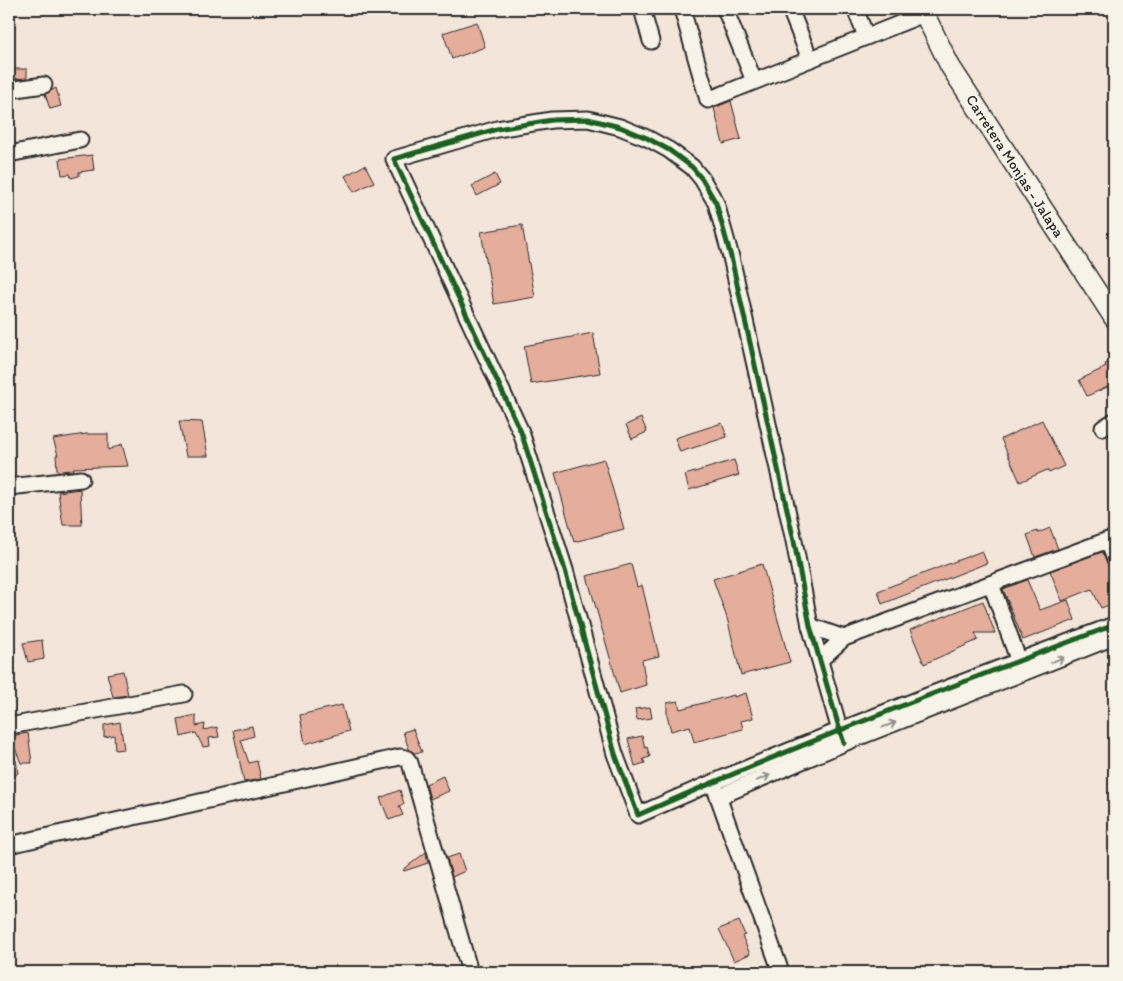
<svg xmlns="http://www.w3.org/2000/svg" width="1123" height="981" font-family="Itim,sans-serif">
  <rect width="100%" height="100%" fill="#f3e5d9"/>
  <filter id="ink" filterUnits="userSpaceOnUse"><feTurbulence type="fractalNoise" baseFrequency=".02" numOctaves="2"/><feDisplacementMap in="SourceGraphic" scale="10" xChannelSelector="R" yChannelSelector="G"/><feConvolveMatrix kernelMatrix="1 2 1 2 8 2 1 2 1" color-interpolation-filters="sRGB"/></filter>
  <g filter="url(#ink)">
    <!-- building -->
    <g fill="#e5ad9c" stroke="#2b2b2b">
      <polygon points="477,22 485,47 452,59 443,33"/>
      <polygon points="12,69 27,69 27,78 12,79"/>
      <polygon points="56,88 61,106 50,109 45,94"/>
      <polygon points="731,101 741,139 723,144 714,108"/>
      <polygon points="92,155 94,170 79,172 79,176 71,178 70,174 62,175 60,159"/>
      <polygon points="365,165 374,182 354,192 345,176"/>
      <polygon points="495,174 500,184 477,196 472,186"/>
      <polygon points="522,225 535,297 494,304 481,232"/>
      <polygon points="593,333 600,373 531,384 524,346"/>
      <polygon points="1114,360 1114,385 1112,380 1110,381 1112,385 1087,396 1079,380 1106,367 1105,364"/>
      <polygon points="641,418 647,432 632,439 626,425"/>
      <polygon points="1042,420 1064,466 1049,473 1047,470 1020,482 1001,439"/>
      <polygon points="179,421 202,422 208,456 186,456"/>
      <polygon points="722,423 727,437 680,452 675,438"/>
      <polygon points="86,434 108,434 108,450 122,444 128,466 73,468 74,470 57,471 56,455 58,455 53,439"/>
      <polygon points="604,459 624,529 574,542 555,473"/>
      <polygon points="734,460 739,475 689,490 685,475"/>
      <polygon points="80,489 82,525 63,525 58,492"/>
      <polygon points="1050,528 1058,549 1035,557 1027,535 1037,531 1038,533"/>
      <polygon points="982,551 987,563 882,604 878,591"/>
      <polygon points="1102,552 1114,578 1114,603 1101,608 1092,589 1062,601 1050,571"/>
      <polygon points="631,564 637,587 642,585 659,656 642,660 646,685 620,693 587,576"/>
      <polygon points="762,564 790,662 741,675 727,618 713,579"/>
      <polygon points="1027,580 1040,610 1068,600 1075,620 1023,640 1003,589"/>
      <polygon points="983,601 995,633 975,633 978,640 924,664 910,630"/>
      <polygon points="42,640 44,659 28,662 23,643"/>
      <polygon points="123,671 128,695 113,697 107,674"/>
      <polygon points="746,693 753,718 741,721 743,729 694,742 690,726 671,731 667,715 667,703 678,701 680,709 734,695 734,697"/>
      <polygon points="342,705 349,731 305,744 300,715"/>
      <polygon points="650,707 652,718 637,720 635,709"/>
      <polygon points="196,715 196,726 205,724 204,730 217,727 219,737 209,738 210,746 203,747 196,733 181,737 178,719"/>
      <polygon points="120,722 124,749 115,750 114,735 104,737 104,725"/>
      <polygon points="252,726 254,736 241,740 249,763 257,761 261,779 244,782 233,730"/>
      <polygon points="413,729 422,752 414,753 409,749 403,732"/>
      <polygon points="28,733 32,763 21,763 10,736"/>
      <polygon points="642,736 645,748 647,747 650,757 643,759 645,763 635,766 628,739"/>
      <polygon points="16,760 18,773 9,781 9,761"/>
      <polygon points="443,776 449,791 430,799 426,784"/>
      <polygon points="400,790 404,804 399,806 403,815 389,820 380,798"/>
      <polygon points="426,852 428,863 404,871 403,870"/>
      <polygon points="459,854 465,871 452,877 447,858"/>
      <polygon points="739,921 745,935 742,936 750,954 734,961 719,929"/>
    </g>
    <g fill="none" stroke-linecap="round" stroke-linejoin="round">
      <defs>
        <g id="minor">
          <polyline points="642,9 651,41"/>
          <polyline points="682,9 708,100 924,14"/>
          <polyline points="725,9 752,76"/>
          <polyline points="790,9 808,54"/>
          <polyline points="855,9 864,31"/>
          <polyline points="9,90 44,85"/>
          <polyline points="9,154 80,140"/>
          <polyline points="1103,428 1114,421"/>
          <polyline points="9,487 81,479"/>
          <polyline points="991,584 1022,670"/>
          <polyline points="810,626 844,638"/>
          <polyline points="820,660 844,638 1108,540 1114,557"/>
          <polyline points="9,726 184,694"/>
          <path d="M844,743l-4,-12 -30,-105 -16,-85 -63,-284 -15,-54 -14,-24 -10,-12 -23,-17 -22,-12 -27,-11 -32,-8 -36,1 -55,9 -103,30 127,273 44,138 50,184 23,61c156,-69 316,-130 476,-190"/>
          <polyline points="715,788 781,972"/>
          <polyline points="718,797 844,743 1114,637"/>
          <polyline points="9,845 400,757 406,758 410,763 468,965"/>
        </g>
        <polyline id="major" points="922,9 950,66 1114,318"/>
      </defs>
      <!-- minor casing -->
      <use href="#minor" stroke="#2b2b2b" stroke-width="19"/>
      <!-- major casing -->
      <use href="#major" stroke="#2b2b2b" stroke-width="22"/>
      <!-- minor -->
      <use href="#minor" stroke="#f7f3e8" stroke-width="15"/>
      <!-- major -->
      <use href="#major" stroke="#f7f3e8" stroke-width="19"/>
      <defs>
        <path id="cycleway" d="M844,743l-4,-12 -30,-105 -16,-85 -63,-284 -15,-54 -14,-24 -10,-12 -23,-17 -22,-12 -27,-11 -32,-8 -36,1 -55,9 -103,30 127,273 44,138 50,184 23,61c156,-69 316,-130 476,-190"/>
      </defs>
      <!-- cycleway casing -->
      <use href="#cycleway" stroke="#f7f3e8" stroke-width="8"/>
      <!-- cycleway -->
      <use href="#cycleway" stroke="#1b5e20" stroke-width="5"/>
    </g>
    <!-- one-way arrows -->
    <defs><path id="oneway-shaft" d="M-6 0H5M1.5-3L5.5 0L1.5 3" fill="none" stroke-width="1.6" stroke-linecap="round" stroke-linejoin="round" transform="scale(1.25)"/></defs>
    <g stroke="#918f8a">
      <use href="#oneway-shaft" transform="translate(1057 660) rotate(-21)"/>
      <use href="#oneway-shaft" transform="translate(889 725) rotate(-21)"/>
      <use href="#oneway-shaft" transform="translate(763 778) rotate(-23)"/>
    </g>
  </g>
  <g text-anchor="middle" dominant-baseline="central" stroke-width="4" stroke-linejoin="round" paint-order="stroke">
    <!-- street labels -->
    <g font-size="15" fill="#2b2b2b" stroke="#f7f3e8">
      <text transform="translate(1015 166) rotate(57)">Carretera Monjas - Jalapa</text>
    </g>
  </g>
  <!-- margin -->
  <rect width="1123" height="981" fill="none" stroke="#f7f3e8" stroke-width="30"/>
  <rect x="15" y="15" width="1093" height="951" fill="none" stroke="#2b2b2b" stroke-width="2" filter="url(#ink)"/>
</svg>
